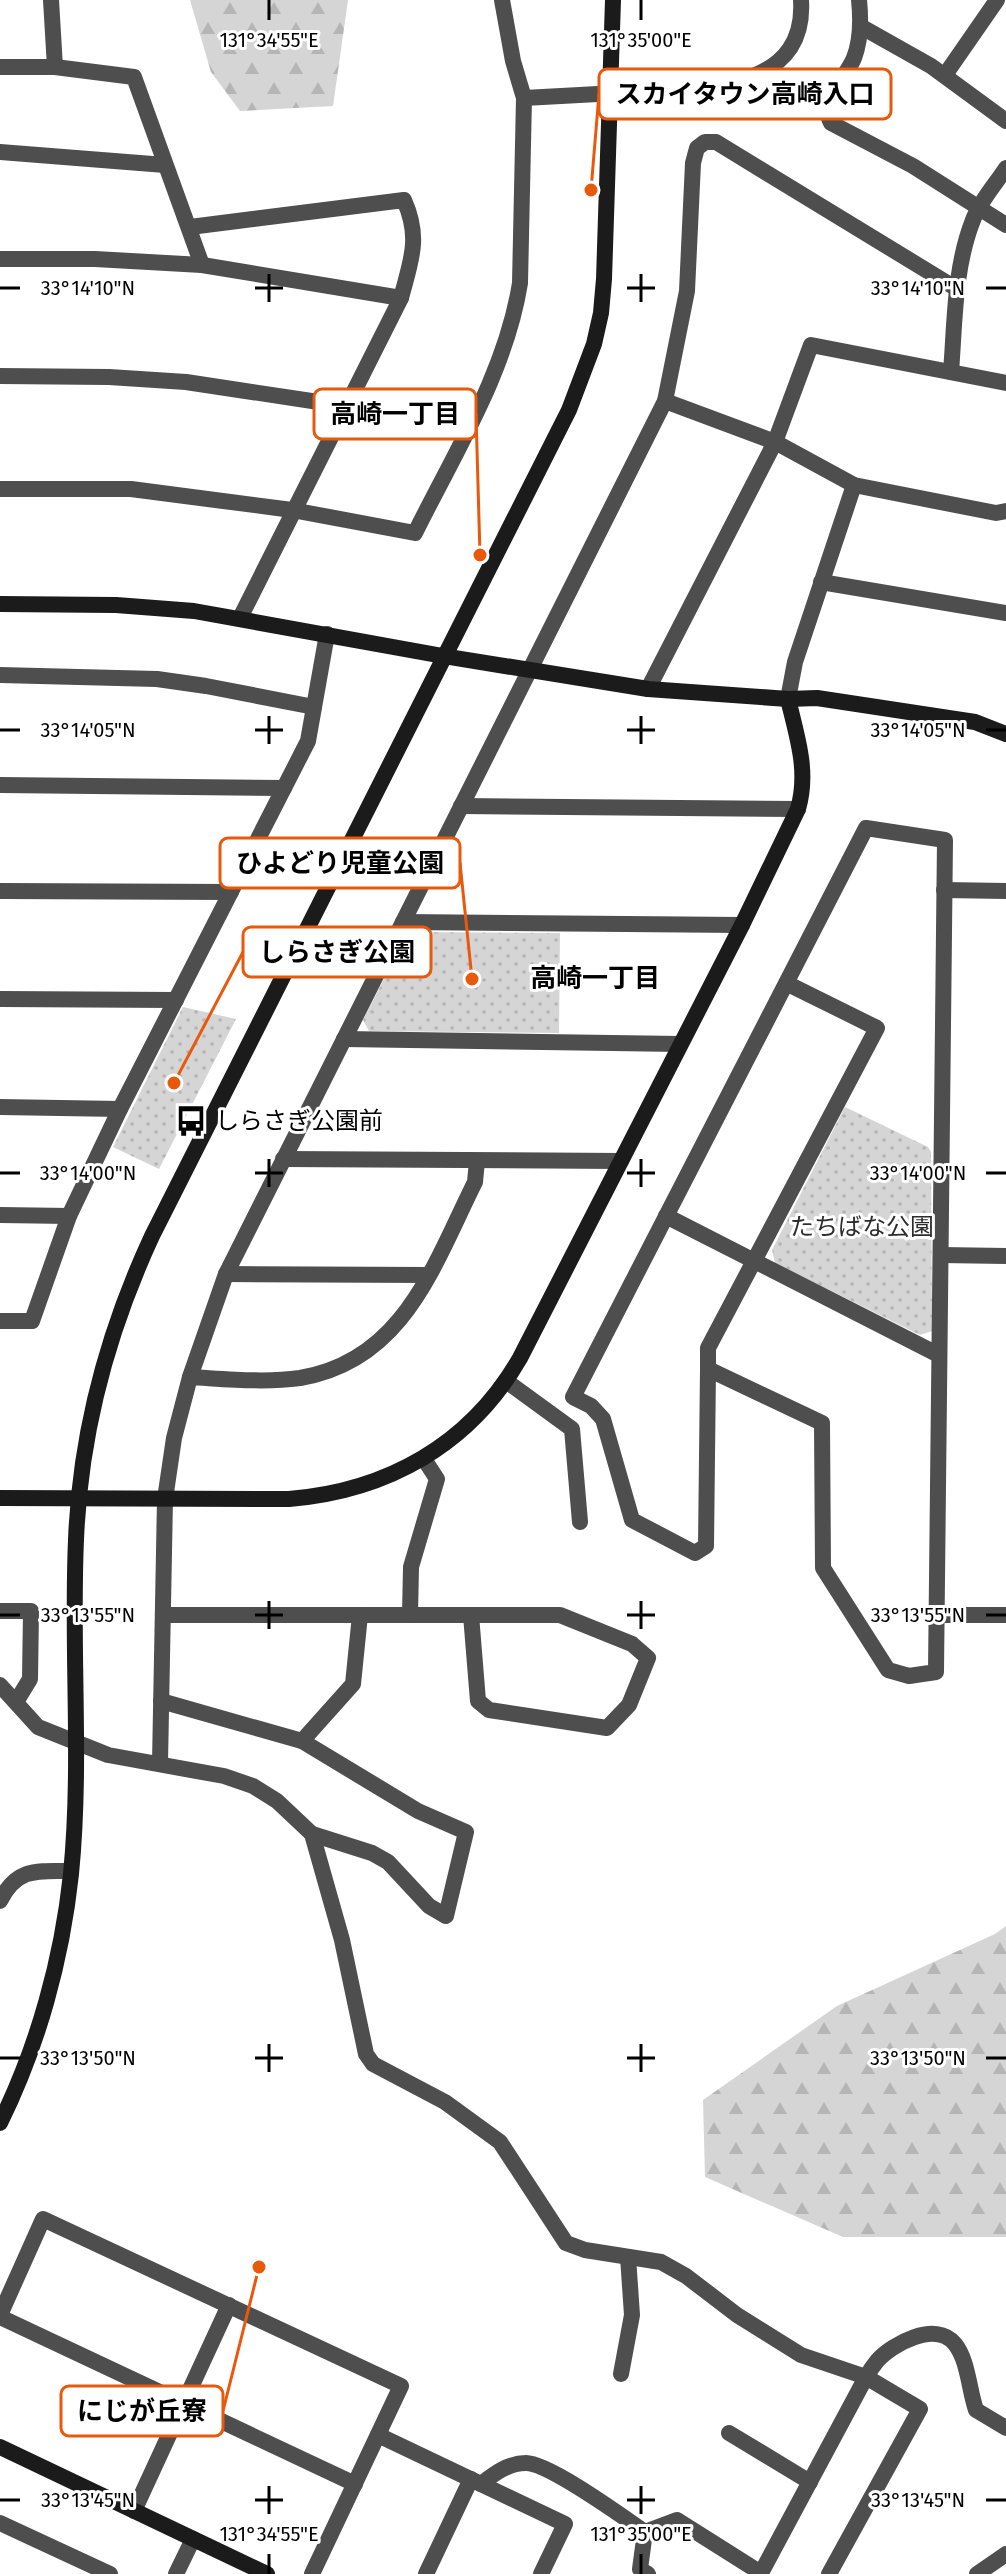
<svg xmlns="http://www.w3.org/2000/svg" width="1006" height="2574" font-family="'Fira Sans','Noto Sans JP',sans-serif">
  <defs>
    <pattern id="forest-firs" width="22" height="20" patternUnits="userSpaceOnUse" patternTransform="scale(2)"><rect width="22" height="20" fill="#d5d5d5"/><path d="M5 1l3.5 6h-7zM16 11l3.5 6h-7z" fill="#b5b5b5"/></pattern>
    <pattern id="park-dots" width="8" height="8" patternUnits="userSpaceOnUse" patternTransform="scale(2)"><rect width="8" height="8" fill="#d5d5d5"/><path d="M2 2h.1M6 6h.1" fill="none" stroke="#b5b5b5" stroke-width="1.8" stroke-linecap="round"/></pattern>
  </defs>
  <rect width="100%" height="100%" fill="#fff"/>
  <!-- forest -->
  <g fill="url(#forest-firs)">
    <polygon points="190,0 348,0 333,106 240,111 211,72"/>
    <polygon points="1006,1926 1006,2237 843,2237 705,2177 703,2100 837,2006 995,1934"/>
  </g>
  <!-- park -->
  <g fill="url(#park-dots)">
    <polygon points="417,932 560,933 559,1033 369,1031 363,1020 405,938"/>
    <polygon points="183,1007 236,1019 159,1169 113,1147"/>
    <polygon points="845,1107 928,1147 931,1152 932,1331 920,1335 775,1263 772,1250"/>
  </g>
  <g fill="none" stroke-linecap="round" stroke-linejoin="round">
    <!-- street -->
    <g stroke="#4e4e4e" stroke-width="16">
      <polyline points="51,0 55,67"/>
      <path d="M859,0c2,19 2,40 -5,58 -8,20 -35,43 -23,65l82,43 93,59"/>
      <polyline points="860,26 931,66 1006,121"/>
      <polyline points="0,67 55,67 134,77 202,265"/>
      <polyline points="945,75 997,0"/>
      <path d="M524,98c37,-2 74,-4 111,-6 63,-4 172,1 166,-92"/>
      <polyline points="0,152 165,165"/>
      <path d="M190,227l214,-27c17,38 7,60 -3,98l-161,320"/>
      <polyline points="0,259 95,259 202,265 401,298"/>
      <path d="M951,372c4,-50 3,-104 22,-152 7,-19 22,-35 33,-52"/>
      <polyline points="0,376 109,377 186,382 345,406"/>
      <polyline points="665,401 775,442 854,485 996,513 1006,511"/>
      <path d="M0,489h131l161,21 123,23c40,-81 91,-161 105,-250l4,-185 -11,-37 -11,-61"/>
      <polyline points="821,582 1006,613"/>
      <polyline points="0,675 157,679 206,686 314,707"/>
      <polyline points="648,689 775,442 811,345 1006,383"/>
      <polyline points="788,699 795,662 854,485"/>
      <polyline points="0,785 284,788"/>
      <polyline points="461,806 798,809"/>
      <polyline points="944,890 1006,891"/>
      <polyline points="0,891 231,892"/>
      <polyline points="403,922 742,925"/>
      <polyline points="0,999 176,1000"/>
      <polyline points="344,1039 680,1044"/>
      <polyline points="0,1107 120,1109"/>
      <polyline points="283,1159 621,1161"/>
      <polyline points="0,1215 69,1216"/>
      <polyline points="666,1216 939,1355"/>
      <polyline points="941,1255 1006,1256"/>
      <polyline points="226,1274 429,1275"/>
      <polyline points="0,1321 32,1321 69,1216 120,1109 308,741 327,634"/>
      <polyline points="708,1369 822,1423 823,1568 888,1670 909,1676 936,1672 945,840 866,828 573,1397 591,1406 603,1419 632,1520 695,1553 706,1546 708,1369 708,1348 877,1028 786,983"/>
      <path d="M190,1377c36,2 74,6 110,1 104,-17 134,-114 175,-196l2,-21"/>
      <polyline points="506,1381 572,1429 580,1522"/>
      <polyline points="0,1611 31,1611 30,1679 16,1702"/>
      <polyline points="163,1615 560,1615 632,1644 648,1658 629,1705 607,1728 489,1710 478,1701 471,1615"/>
      <polyline points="410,1615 411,1567 437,1479 424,1459"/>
      <polyline points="937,1615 1006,1615"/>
      <polyline points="0,1685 38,1727 108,1755 224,1776 253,1786 277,1801 312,1834 372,1853 388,1862 429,1906 446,1916 466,1832 418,1811 302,1741 161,1701"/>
      <polyline points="302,1741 353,1684 360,1615"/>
      <polyline points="160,1763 165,1499 174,1438 190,1377 226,1274 665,401 687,291 693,163 697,148 705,142 716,142 957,289"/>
      <polyline points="312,1834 342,1940 366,2054 373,2064 445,2102 500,2142 566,2243 585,2250 661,2262 686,2276 737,2315 801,2355 866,2377 920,2409 829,2574"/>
      <path d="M0,1901c17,-34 38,-30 71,-30"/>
      <polyline points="0,2315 43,2219 401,2386 312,2574"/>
      <polyline points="0,2317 355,2484"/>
      <polyline points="621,2374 632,2315 628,2257"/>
      <polyline points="729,2433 810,2482"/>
      <polyline points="378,2435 565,2524 541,2574"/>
      <path d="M481,2484c13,-10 27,-21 45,-21 23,0 97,54 119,69l-5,37 8,5"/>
      <polyline points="134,2511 229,2305"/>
      <polyline points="0,2523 110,2574"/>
      <path d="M645,2532l32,-12 84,53 105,-196c3,-5 7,-11 11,-16 15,-17 59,-41 78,-17 13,16 14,46 21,66l30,18"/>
      <polyline points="176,2574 193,2539"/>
      <polyline points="426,2574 471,2479"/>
      <polyline points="977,2574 1006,2554"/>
    </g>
    <!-- secondary -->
    <g stroke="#1b1b1b" stroke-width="16">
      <polyline points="0,604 116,605 194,611 443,656 648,689 788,699 817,698 975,722 1006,734"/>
      <path d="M0,1498l289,1c98,-8 181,-54 231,-141l222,-433 56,-116c11,-38 -1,-72 -10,-110"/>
      <path d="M0,2123c38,-77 62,-164 71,-249 11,-111 0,-223 5,-334 4,-105 32,-209 76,-304l417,-826 25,-66 7,-31 3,-34 9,-279"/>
      <polyline points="0,2447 267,2574"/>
    </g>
  </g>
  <!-- ticks -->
  <path fill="none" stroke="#000" stroke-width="3" d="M269,0v20M641,0v20M269,274v28M641,274v28M0,288h20M255,288h28M627,288h28M986,288h20M269,716v28M641,716v28M0,730h20M255,730h28M627,730h28M986,730h20M269,1159v28M641,1159v28M0,1173h20M255,1173h28M627,1173h28M986,1173h20M269,1601v28M641,1601v28M0,1615h20M255,1615h28M627,1615h28M986,1615h20M269,2044v28M641,2044v28M0,2058h20M255,2058h28M627,2058h28M986,2058h20M269,2486v28M641,2486v28M0,2500h20M255,2500h28M627,2500h28M986,2500h20M269,2554v20M641,2554v20"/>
  <!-- icons -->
  <defs>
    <symbol id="bus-bare" viewBox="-9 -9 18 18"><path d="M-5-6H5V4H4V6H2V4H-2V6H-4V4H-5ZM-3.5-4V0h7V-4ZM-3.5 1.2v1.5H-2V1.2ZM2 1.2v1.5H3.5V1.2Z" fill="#000" stroke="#fff" stroke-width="2.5" paint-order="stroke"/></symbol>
  </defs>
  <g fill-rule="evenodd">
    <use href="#bus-bare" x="169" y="1099" width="44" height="44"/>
  </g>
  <g text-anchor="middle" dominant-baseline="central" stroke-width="6" stroke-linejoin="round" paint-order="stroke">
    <!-- poi labels -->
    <g font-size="24" fill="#000" stroke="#fff" text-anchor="start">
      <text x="215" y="1121">しらさぎ公園前</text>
    </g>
    <!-- park labels -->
    <g font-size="24" fill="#2c2c2c" stroke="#fff">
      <text x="862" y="1227">たちばな公園</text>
    </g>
    <!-- neighbourhood labels -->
    <g font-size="26" font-weight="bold" fill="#000" stroke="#fff">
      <text x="595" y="978">高崎一丁目</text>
    </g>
  </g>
  <g font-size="20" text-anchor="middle" fill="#000" stroke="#fff" stroke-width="6" stroke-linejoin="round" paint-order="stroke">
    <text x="269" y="47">131°34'55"E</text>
    <text x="641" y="47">131°35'00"E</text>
    <text x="88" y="295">33°14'10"N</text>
    <text x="918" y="295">33°14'10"N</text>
    <text x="88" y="737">33°14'05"N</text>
    <text x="918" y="737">33°14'05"N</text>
    <text x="88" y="1180">33°14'00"N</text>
    <text x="918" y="1180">33°14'00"N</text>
    <text x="88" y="1622">33°13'55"N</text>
    <text x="918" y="1622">33°13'55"N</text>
    <text x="88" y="2065">33°13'50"N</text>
    <text x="918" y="2065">33°13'50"N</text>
    <text x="88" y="2507">33°13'45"N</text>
    <text x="918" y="2507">33°13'45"N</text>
    <text x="269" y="2541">131°34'55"E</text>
    <text x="641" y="2541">131°35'00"E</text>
  </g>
  <!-- callouts -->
  <path fill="none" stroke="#e8590c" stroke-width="3" d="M591 190L599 94M480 555L476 414M472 979L460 863M174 1083L243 952M259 2267L223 2411"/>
  <g fill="#e8590c" stroke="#fff" stroke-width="3">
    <circle cx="591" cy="190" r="8"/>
    <circle cx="480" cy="555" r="8"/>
    <circle cx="472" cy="979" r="8"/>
    <circle cx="174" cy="1083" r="8"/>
    <circle cx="259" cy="2267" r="8"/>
  </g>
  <g fill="#fff" stroke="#e8590c" stroke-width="3">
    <rect x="599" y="69" width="292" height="50" rx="8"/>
    <rect x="314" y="389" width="162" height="50" rx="8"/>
    <rect x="220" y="838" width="240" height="50" rx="8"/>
    <rect x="243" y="927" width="188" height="50" rx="8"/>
    <rect x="61" y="2386" width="162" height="50" rx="8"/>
  </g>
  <g font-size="26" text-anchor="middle" font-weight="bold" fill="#000">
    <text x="745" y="103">スカイタウン高崎入口</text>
    <text x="395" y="423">高崎一丁目</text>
    <text x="340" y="872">ひよどり児童公園</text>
    <text x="337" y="961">しらさぎ公園</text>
    <text x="142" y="2420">にじが丘寮</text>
  </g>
</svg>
